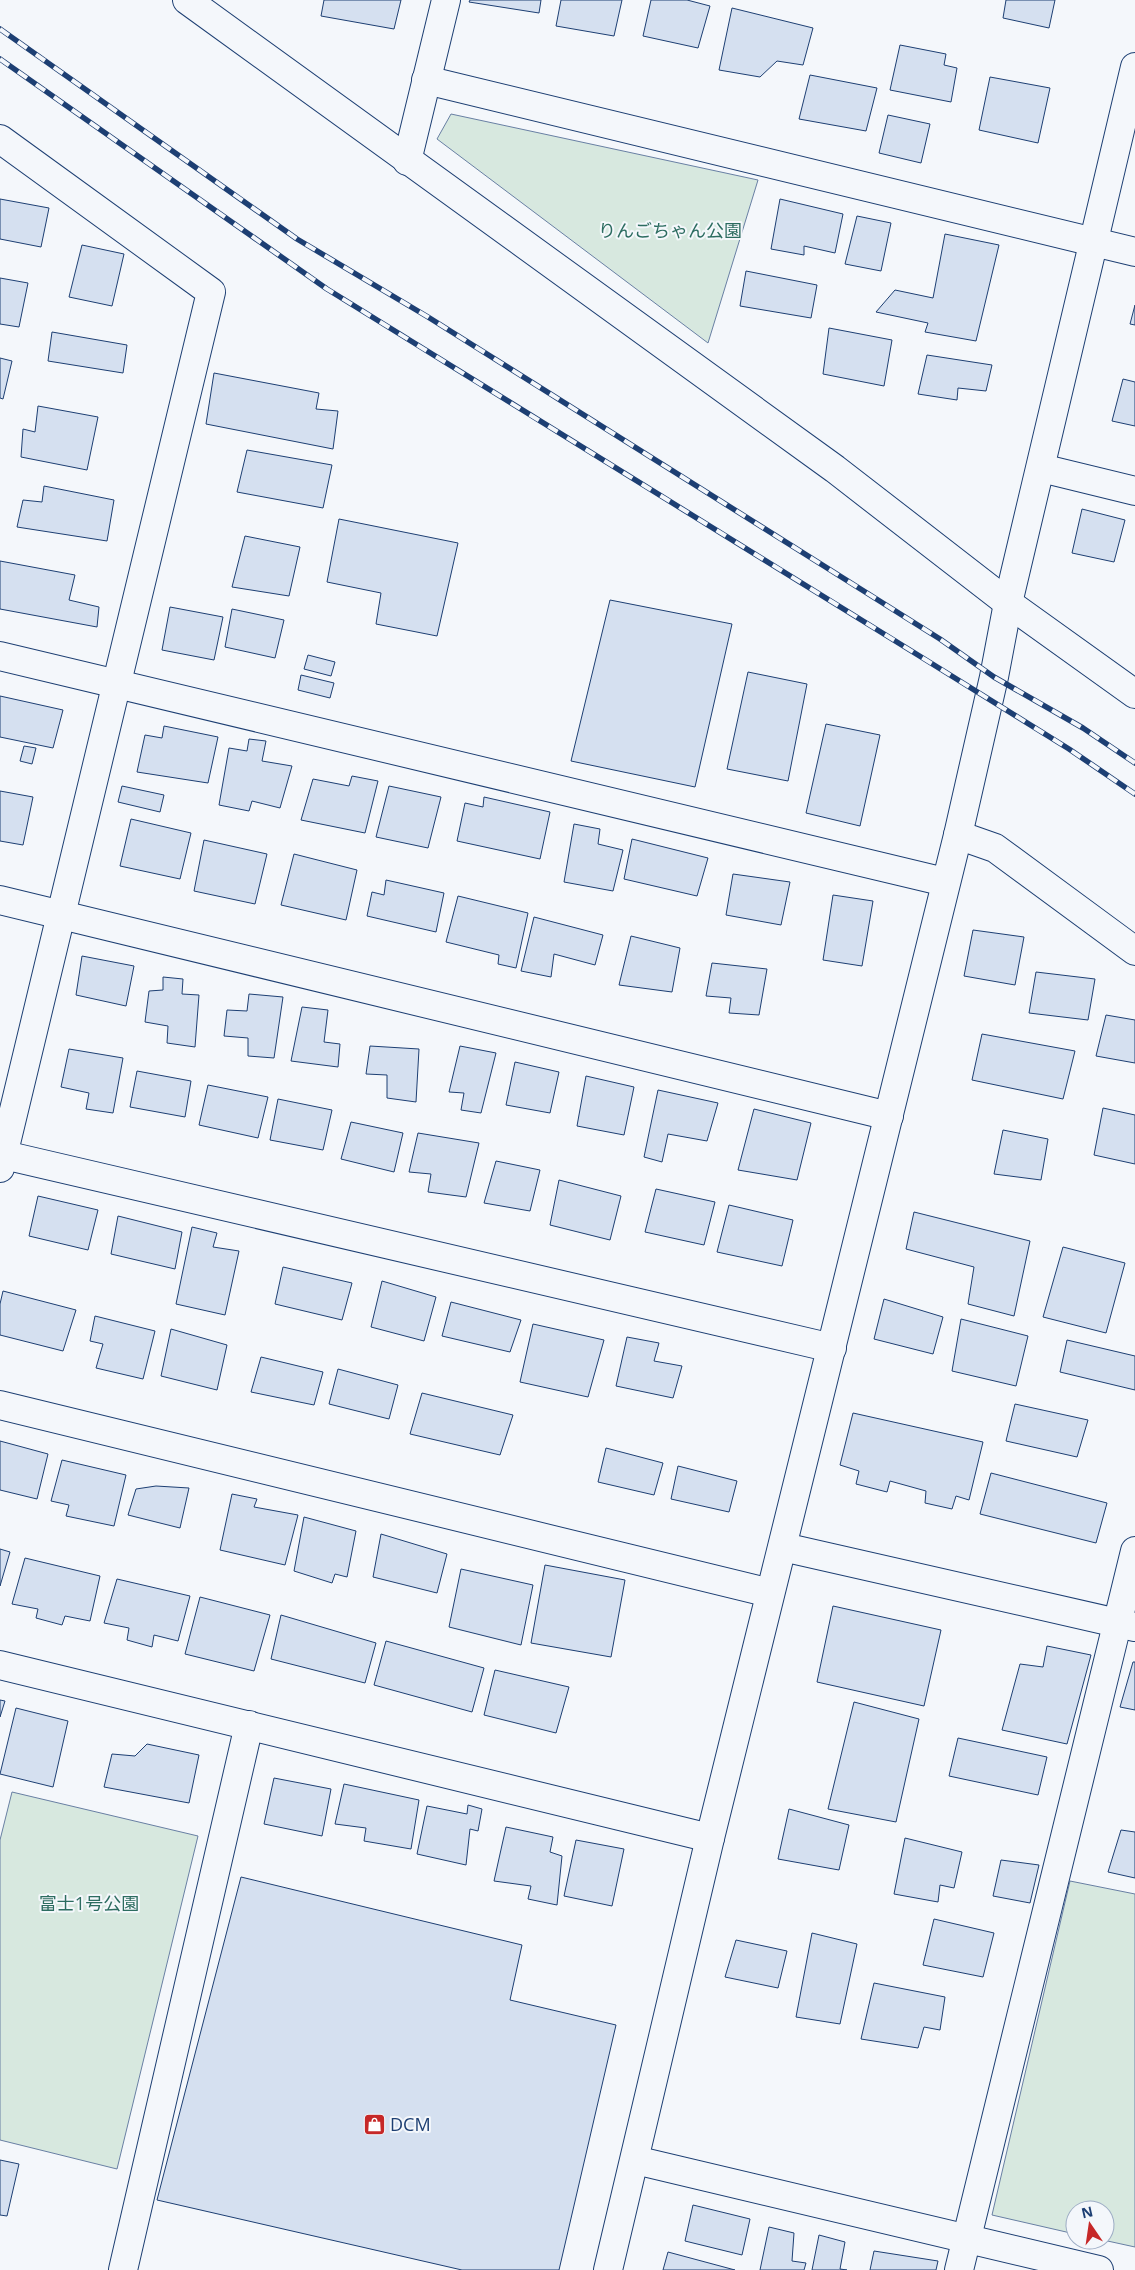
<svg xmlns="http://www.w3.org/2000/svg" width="1135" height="2270" font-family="'Open Sans','Noto Sans JP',sans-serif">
  <rect width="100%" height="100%" fill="#f4f7fb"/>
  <!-- green -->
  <g fill="#d7e8df" stroke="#687fa3">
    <polygon points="451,114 758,180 708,343 437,139"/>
    <polygon points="12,1792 198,1836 117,2169 0,2140 0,1840"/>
    <polygon points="1070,1881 1135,1894 1135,2247 1103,2240 1105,2210 1075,2210 1075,2234 992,2215"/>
  </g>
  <!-- building -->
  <g fill="#d5e0f0" stroke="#1d3f73">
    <polygon points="324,0 401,0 394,29 321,16"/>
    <polygon points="470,0 541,0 539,13 469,2"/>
    <polygon points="561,0 622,0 614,36 556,26"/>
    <polygon points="651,0 687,0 710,6 698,48 643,36"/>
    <polygon points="1006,0 1055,0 1049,28 1003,18"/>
    <polygon points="732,8 813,28 803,65 777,61 760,77 719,70"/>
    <polygon points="900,45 946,54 944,65 957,68 951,102 890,90"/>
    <polygon points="810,75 877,88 866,131 799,119"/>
    <polygon points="990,77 1050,88 1038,143 979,130"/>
    <polygon points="888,115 930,124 921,163 879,153"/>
    <polygon points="0,199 49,208 41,247 0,239"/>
    <polygon points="780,199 843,214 835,253 804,246 804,255 771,249"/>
    <polygon points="857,216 891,223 881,271 845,264"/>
    <polygon points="945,234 999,245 976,341 925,332 928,323 876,312 895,290 933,298"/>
    <polygon points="82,245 124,254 112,306 69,297"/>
    <polygon points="746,271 817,285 811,318 740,306"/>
    <polygon points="0,278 28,283 19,327 0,324"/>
    <polygon points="1135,305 1135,325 1130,324"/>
    <polygon points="829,328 892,340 884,386 823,374"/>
    <polygon points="52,332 127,345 123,373 48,361"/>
    <polygon points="927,355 992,365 986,391 958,388 957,400 918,394"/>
    <polygon points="0,358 12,361 3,399 0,398"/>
    <polygon points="214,373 319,393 316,409 338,411 333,449 206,424"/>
    <polygon points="1123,379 1135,382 1135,426 1112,421"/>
    <polygon points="38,406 98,417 87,470 21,457 23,429 35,432"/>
    <polygon points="247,450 332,465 323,508 237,492"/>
    <polygon points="44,486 114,500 107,541 17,527 23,500 42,502"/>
    <polygon points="1082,509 1125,520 1114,562 1072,553"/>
    <polygon points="339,519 458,543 437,636 376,624 381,593 327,582"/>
    <polygon points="245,536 300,547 289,596 232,587"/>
    <polygon points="0,561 75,575 69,600 99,607 97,627 0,609"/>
    <polygon points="610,600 732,624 695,787 571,761"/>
    <polygon points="170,607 223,617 214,660 162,650"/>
    <polygon points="232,609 284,620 275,658 225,647"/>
    <polygon points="308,655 335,662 331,676 304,669"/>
    <polygon points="748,672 807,684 788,781 727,769"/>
    <polygon points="301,675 334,683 330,698 298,690"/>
    <polygon points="0,696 63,710 53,748 0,737"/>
    <polygon points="826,724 880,735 860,826 806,813"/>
    <polygon points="164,726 218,737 208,783 137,772 145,735 162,738"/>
    <polygon points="249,739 266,741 262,761 292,766 280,808 252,801 249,811 219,805 229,748 247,751"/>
    <polygon points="24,746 36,748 32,764 20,761"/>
    <polygon points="352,776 378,781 365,833 301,820 313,779 349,786"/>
    <polygon points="122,786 164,795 160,812 118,802"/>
    <polygon points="389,786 441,797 428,848 376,837"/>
    <polygon points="0,791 33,797 23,845 0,841"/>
    <polygon points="484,797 550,812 540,859 457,841 465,803 483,807"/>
    <polygon points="131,819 191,833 180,879 120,866"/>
    <polygon points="574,824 600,829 598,844 623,850 613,891 564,882"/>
    <polygon points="632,839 708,858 697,896 624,879"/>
    <polygon points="204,840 267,854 255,904 194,891"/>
    <polygon points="294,854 357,870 346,920 281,905"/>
    <polygon points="733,874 790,882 781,925 726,915"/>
    <polygon points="386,880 444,893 436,932 367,916 372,892 384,895"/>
    <polygon points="833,895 873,901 862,966 823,960"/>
    <polygon points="458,896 528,913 516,968 498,964 499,955 446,942"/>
    <polygon points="534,917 603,935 595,965 554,954 551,977 521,971"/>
    <polygon points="973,930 1024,937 1015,985 964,976"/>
    <polygon points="631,936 680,948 672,992 619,985"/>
    <polygon points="82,956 134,966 126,1006 76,995"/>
    <polygon points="712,963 767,969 759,1015 729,1013 731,998 706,996"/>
    <polygon points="1036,972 1095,979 1088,1020 1029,1013"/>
    <polygon points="163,977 183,979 182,994 199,995 195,1047 167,1043 168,1026 145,1022 149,991 163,990"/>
    <polygon points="249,994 283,997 274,1058 248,1056 248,1038 224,1036 227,1010 247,1011"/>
    <polygon points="302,1007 328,1010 324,1042 340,1044 338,1067 291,1061"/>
    <polygon points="1106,1015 1135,1020 1135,1063 1096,1056"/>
    <polygon points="982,1034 1075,1051 1063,1099 972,1080"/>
    <polygon points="370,1046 419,1049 416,1102 387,1098 387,1075 366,1074"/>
    <polygon points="460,1046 496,1053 481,1113 461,1110 464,1093 449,1092"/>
    <polygon points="69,1049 123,1058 113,1113 86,1109 89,1093 61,1087"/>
    <polygon points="515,1062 559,1072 550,1113 506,1105"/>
    <polygon points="137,1071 191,1081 185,1117 130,1107"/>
    <polygon points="586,1076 634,1087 624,1135 577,1126"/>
    <polygon points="208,1085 268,1097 258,1138 199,1125"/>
    <polygon points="658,1090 718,1103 707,1141 668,1134 662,1162 644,1157"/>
    <polygon points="278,1099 332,1110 323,1150 270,1140"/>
    <polygon points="1103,1108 1135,1115 1135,1164 1094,1155"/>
    <polygon points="754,1109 811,1123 797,1180 738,1170"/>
    <polygon points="351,1122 403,1133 394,1172 341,1159"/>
    <polygon points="1003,1130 1048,1139 1041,1180 994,1174"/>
    <polygon points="418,1133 479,1143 466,1197 428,1192 431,1174 409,1172"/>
    <polygon points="496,1161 540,1170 530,1211 484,1203"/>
    <polygon points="559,1180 621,1196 610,1240 550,1225"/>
    <polygon points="656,1189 715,1202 704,1245 645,1232"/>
    <polygon points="38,1196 98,1210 88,1250 29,1236"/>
    <polygon points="729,1205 793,1220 782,1266 717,1252"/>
    <polygon points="914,1212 1030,1241 1014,1316 968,1304 974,1267 906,1249"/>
    <polygon points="118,1216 182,1232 175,1269 111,1254"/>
    <polygon points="192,1227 217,1233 213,1247 239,1251 225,1315 176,1304"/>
    <polygon points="1063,1247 1125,1263 1106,1333 1043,1317"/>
    <polygon points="283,1267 352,1283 342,1320 275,1304"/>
    <polygon points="382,1281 436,1297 424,1341 371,1327"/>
    <polygon points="3,1291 76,1310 63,1351 0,1335 0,1304"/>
    <polygon points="884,1299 943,1317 933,1354 874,1339"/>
    <polygon points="451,1302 521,1320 510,1352 442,1336"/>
    <polygon points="95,1316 155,1331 143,1379 96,1368 103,1344 90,1341"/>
    <polygon points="961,1319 1028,1336 1016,1386 952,1371"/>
    <polygon points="533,1324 604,1340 588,1397 520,1382"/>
    <polygon points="171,1329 227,1345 217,1390 161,1376"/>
    <polygon points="627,1337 659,1343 654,1361 682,1366 673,1398 616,1386"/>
    <polygon points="1067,1340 1135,1356 1135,1390 1060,1372"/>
    <polygon points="261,1357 323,1372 314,1405 251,1392"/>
    <polygon points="338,1369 398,1385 389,1419 329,1404"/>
    <polygon points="422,1393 513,1415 500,1455 410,1434"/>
    <polygon points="1015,1404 1088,1420 1077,1457 1006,1441"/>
    <polygon points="853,1413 983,1442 969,1500 956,1496 952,1509 925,1503 926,1491 890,1481 887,1492 856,1484 859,1471 840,1465"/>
    <polygon points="0,1441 48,1454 37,1499 0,1490"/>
    <polygon points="606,1448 663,1463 654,1495 598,1482"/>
    <polygon points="62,1460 126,1475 114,1526 66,1516 69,1505 51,1501"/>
    <polygon points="678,1466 737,1481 729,1512 671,1499"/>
    <polygon points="991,1473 1107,1503 1096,1543 980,1514"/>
    <polygon points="156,1486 189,1488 180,1528 128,1515 136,1489"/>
    <polygon points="232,1494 257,1499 254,1507 298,1515 285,1565 220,1550"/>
    <polygon points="304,1517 356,1531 347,1577 335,1574 332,1583 294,1571"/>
    <polygon points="381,1534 447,1554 437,1593 373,1577"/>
    <polygon points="0,1549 10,1552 0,1586"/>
    <polygon points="25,1558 100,1576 90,1621 65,1616 62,1625 36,1618 38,1609 12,1604"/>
    <polygon points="545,1565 625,1580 611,1657 531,1643"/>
    <polygon points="461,1569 533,1585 521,1645 449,1627"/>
    <polygon points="117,1579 190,1596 178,1641 154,1635 152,1647 127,1640 129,1628 104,1623"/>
    <polygon points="200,1597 270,1615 254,1671 185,1654"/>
    <polygon points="833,1606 941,1630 924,1706 817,1682"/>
    <polygon points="281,1615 376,1643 365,1683 271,1659"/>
    <polygon points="386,1641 484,1668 472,1712 374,1685"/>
    <polygon points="1047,1646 1091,1655 1067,1744 1002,1730 1020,1664 1043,1667"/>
    <polygon points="1133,1662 1135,1662 1135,1710 1120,1707"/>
    <polygon points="495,1670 569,1687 556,1733 484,1715"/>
    <polygon points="0,1700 5,1701 0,1717"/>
    <polygon points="854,1702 919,1719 896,1822 828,1809"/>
    <polygon points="16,1708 68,1721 53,1787 0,1774"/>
    <polygon points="958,1738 1047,1757 1038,1795 949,1776"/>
    <polygon points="147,1744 199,1755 189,1803 104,1787 112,1754 135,1756"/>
    <polygon points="274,1778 331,1789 322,1836 264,1824"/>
    <polygon points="344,1784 419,1800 411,1849 364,1841 366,1828 335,1824"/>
    <polygon points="468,1805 482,1809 478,1831 470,1829 466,1865 417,1854 427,1806 467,1814"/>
    <polygon points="789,1809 849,1825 839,1870 778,1859"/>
    <polygon points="506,1827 553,1837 550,1852 562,1856 557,1905 528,1899 531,1886 494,1881"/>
    <polygon points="1121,1830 1135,1832 1135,1878 1108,1872"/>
    <polygon points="905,1838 962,1852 954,1888 940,1885 938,1902 894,1894"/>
    <polygon points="576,1840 624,1849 612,1906 564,1896"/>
    <polygon points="1001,1860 1039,1865 1030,1903 993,1896"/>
    <polygon points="241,1877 522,1945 510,2000 616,2025 559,2270 462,2270 157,2200"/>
    <polygon points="934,1919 994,1933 983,1977 923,1965"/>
    <polygon points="812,1933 857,1944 840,2024 796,2017"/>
    <polygon points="736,1940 787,1951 778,1988 725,1977"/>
    <polygon points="874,1983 945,1997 940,2030 924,2027 918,2048 861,2039"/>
    <polygon points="0,2160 19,2164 7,2216 0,2215"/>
    <polygon points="693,2205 750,2219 742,2255 685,2241"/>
    <polygon points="769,2227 794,2233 792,2261 806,2263 804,2270 760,2270"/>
    <polygon points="819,2235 845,2242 840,2269 847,2270 812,2270"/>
    <polygon points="874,2251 938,2261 936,2270 870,2270"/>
    <polygon points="668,2252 735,2270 663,2270"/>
  </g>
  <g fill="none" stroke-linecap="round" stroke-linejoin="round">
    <defs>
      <g id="minor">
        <polyline points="187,0 835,469 1008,603 1135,694"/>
        <polyline points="426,80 1135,252"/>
        <polyline points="0,139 211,292 0,1168"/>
        <polyline points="407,161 446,0"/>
        <polyline points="1041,468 1135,491"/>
        <polyline points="0,656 945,882"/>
        <polyline points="958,835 995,848 1135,951"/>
        <polyline points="0,900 889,1116"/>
        <polyline points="0,1154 832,1348"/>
        <polyline points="0,1405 770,1593"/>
        <polyline points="783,1547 1135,1627"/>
        <polyline points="0,1665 710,1838"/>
        <polyline points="635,2160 1099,2270"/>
        <polyline points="123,2270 249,1725"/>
        <polyline points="608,2270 710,1838 958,835 994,677 1008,603 1135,67"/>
        <polyline points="959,2270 1135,1551"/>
      </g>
    </defs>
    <!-- minor casing -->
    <use href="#minor" stroke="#1d3f73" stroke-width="30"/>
    <!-- minor -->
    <use href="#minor" stroke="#f4f7fb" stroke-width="28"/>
    <defs>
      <g id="rail">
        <polyline points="0,29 297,239 428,317 940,639 994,677 1083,728 1135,763"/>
        <polyline points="0,59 327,289 926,660 1069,749 1135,794"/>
      </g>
    </defs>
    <!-- rail casing -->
    <use href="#rail" stroke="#1d3f73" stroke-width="5.5"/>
    <!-- rail -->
    <use href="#rail" stroke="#f4f7fb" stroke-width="4" stroke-dasharray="11" stroke-linecap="butt"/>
  </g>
  <!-- icons -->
  <defs>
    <symbol id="shop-square" viewBox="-11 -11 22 22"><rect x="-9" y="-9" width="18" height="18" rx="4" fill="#c62828" stroke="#f4f7fb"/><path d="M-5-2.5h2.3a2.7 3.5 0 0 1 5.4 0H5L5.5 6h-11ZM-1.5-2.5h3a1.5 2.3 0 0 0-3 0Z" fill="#fff"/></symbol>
  </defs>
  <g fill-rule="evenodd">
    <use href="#shop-square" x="362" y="2112" width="25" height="25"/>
  </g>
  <g text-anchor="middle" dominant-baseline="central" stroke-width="4" stroke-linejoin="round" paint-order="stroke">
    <!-- park labels -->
    <g font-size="18" fill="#2c6c60" stroke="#f4f7fb">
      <text x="670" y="230">りんごちゃん公園</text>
      <text x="89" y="1903">富士1号公園</text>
    </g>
    <!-- poi labels -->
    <g font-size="18" fill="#1d3f73" stroke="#f4f7fb" text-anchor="start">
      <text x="390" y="2124">DCM</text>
    </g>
  </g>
  <!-- north arrow -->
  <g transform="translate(1090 2225) rotate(347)"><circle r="24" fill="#f4f7fb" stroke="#9eadc5"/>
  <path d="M0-4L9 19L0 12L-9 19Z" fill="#c62828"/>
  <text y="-8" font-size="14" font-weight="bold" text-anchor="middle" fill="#1d3f73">N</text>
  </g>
</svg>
